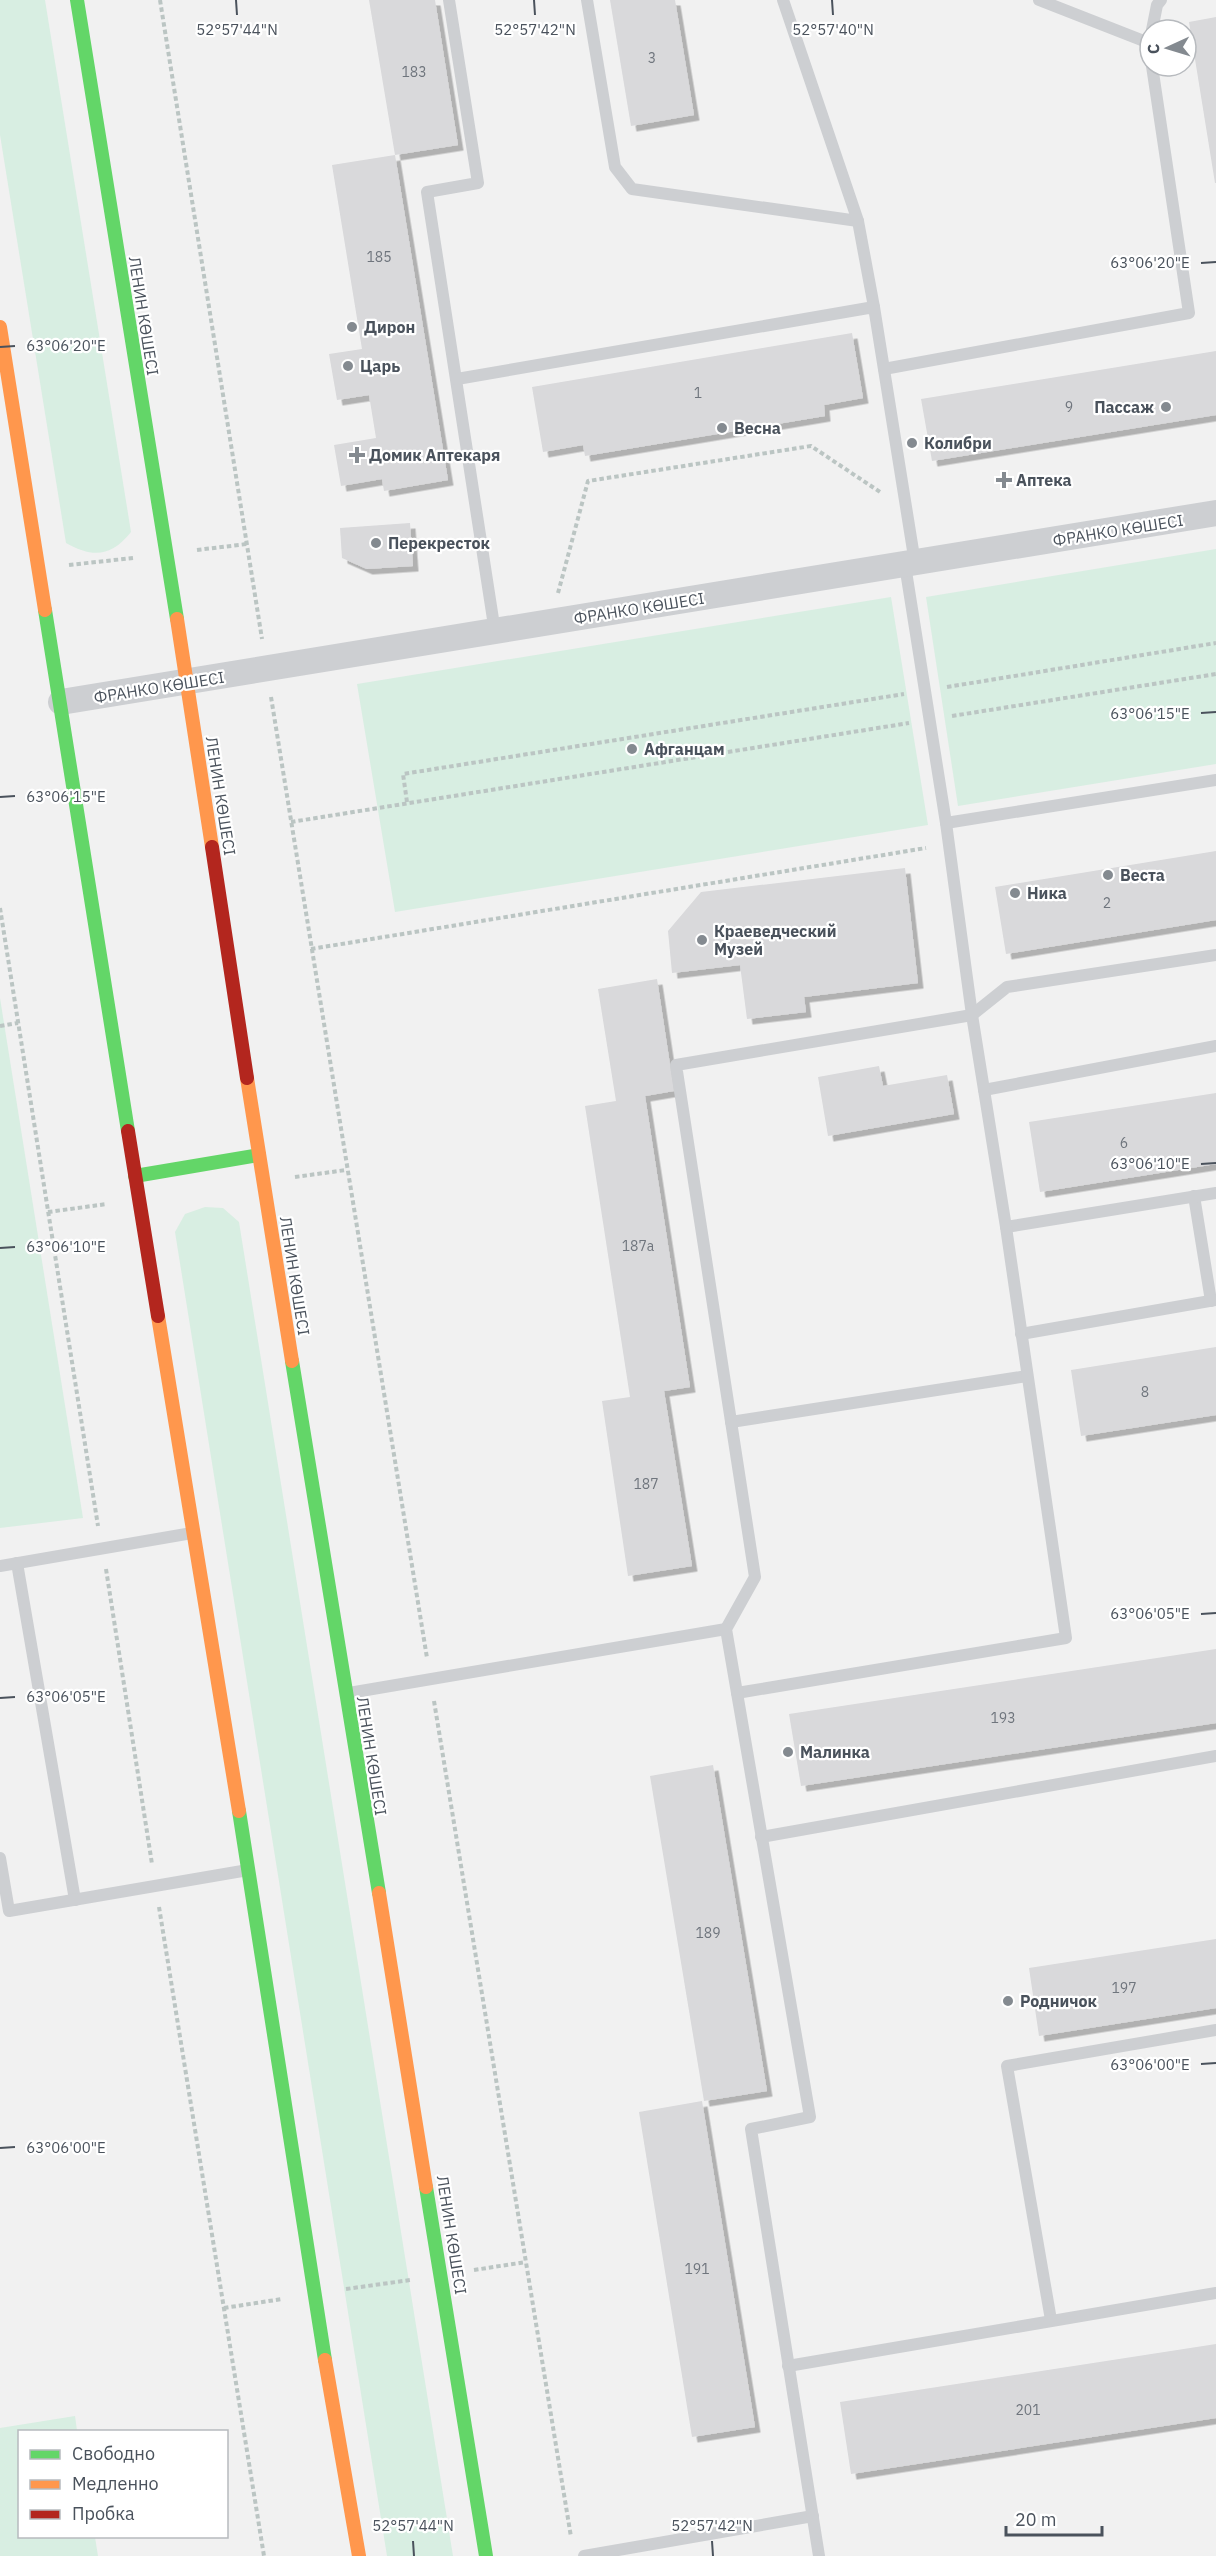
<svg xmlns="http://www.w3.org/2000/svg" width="1216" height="2556" font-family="'IBM Plex Sans',sans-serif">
  <defs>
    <filter id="shadow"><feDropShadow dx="5.5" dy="5.5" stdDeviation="0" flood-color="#0004"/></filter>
  </defs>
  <rect width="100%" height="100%" fill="#f1f1f1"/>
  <!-- green -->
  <g fill="#d8eee2">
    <path d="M0,0h45l86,532c-20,25 -38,26 -65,11l-66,-408z"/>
    <polygon points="1216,549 1216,764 958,806 926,597"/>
    <polygon points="891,597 928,825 395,912 357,684"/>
    <polygon points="0,998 83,1518 0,1528"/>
    <polygon points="205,1207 223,1208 239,1222 453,2556 387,2556 175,1232 185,1214"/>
    <polygon points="75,2416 77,2431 20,2432 20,2536 95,2537 98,2556 0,2556 0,2428"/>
  </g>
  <!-- building -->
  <g fill="#d9d9db" filter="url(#shadow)">
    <polygon points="369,0 435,0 458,145 395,155 448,480 384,491 382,479 341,486 334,445 376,438 369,395 337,400 329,354 362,349 332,165 395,155"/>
    <polygon points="610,0 675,0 694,115 631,126"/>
    <polygon points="1216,17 1216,183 1215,183 1189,22"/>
    <polygon points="852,333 863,398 824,405 825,416 585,456 583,445 543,452 532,387"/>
    <polygon points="1216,351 1216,415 932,461 921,399"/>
    <polygon points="410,523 413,566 367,569 342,558 340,528"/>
    <polygon points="1216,851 1216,920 1006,954 995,887"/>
    <polygon points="905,868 918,983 804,997 806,1012 747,1019 740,965 672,973 668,931 701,892"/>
    <polygon points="657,979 674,1091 645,1096 690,1387 664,1391 692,1566 628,1576 602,1401 630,1397 585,1106 616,1101 598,989"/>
    <polygon points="879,1066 883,1086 947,1075 954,1114 828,1136 818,1077"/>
    <polygon points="1216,1093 1216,1164 1040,1192 1029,1122"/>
    <polygon points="1216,1347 1216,1415 1081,1436 1071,1370"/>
    <polygon points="1216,1649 1216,1723 801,1786 789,1714"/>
    <polygon points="713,1765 767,2091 704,2101 650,1776"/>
    <polygon points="1216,1939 1216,2008 1039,2036 1029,1968"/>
    <polygon points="702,2101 755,2427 692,2437 639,2112"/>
    <polygon points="1216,2344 1216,2418 851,2474 840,2402"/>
  </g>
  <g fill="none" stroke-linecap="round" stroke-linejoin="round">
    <!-- path -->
    <g stroke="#bbc5c3" stroke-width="4" stroke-dasharray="4.5 3" stroke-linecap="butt">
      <polyline points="160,0 262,639"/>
      <polyline points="197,550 247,544"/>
      <polyline points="69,565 133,558"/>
      <polyline points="558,593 588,481 811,446 880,492"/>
      <polyline points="947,687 1216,643"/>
      <polyline points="271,697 427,1658"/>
      <polyline points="952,716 1216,674"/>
      <polyline points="407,802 403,774 904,694"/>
      <polyline points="291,822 909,723"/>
      <polyline points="0,908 98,1526"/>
      <polyline points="311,949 926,848"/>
      <polyline points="0,1026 18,1023"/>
      <polyline points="295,1177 346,1170"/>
      <polyline points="48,1212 107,1204"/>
      <polyline points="106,1569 152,1864"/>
      <polyline points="434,1701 571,2537"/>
      <polyline points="159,1907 264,2556"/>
      <polyline points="474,2270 526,2262"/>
      <polyline points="346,2289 410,2280"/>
      <polyline points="224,2308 282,2299"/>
    </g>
    <!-- lane -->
    <g stroke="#cdcfd2" stroke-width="12">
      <polyline points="449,0 478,183 427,192 495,632"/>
      <polyline points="587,0 615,167 632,189 858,221"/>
      <polyline points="783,0 858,221 874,307"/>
      <polyline points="1039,0 1149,43 1150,51"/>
      <polyline points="1152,30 1157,5 1161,0"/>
      <polyline points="884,369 1189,313 1152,66"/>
      <polyline points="457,379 874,307 915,563"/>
      <polyline points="946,823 1216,780"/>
      <polyline points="984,1090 1216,1046"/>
      <polyline points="1194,1196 1211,1301"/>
      <polyline points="1006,1227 1216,1193"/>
      <polyline points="1021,1334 1216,1300"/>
      <polyline points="731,1422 1027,1376"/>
      <polyline points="17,1563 75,1900"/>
      <polyline points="0,1566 192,1533"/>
      <polyline points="349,1693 726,1629"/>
      <polyline points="737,1693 1066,1638 1006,1227 972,1015 946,823 905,565"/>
      <polyline points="761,1837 1216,1756"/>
      <polyline points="0,1858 9,1911 248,1870"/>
      <polyline points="1051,2320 1007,2066 1216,2030"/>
      <polyline points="788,2366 1216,2293"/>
      <polyline points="584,2556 813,2516"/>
      <polyline points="819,2556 751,2129 810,2117 726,1629 755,1577 676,1065 972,1015 1007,987 1216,955"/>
    </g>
    <!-- street -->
    <polyline stroke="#cdcfd2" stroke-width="26" points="61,702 1216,513"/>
    <!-- fast -->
    <g stroke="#63d668" stroke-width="14">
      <polyline points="77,0 177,619"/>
      <polyline points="45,610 128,1131"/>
      <polyline points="135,1176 259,1155"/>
      <polyline points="292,1361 379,1893"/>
      <polyline points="239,1811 325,2360"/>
      <polyline points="426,2187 486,2556"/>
    </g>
    <!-- slow -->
    <g stroke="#ff974d" stroke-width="14">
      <polyline points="0,327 45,610"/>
      <polyline points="177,619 212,847"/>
      <polyline points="247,1078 292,1361"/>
      <polyline points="158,1316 239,1811"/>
      <polyline points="379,1893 426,2187"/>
      <polyline points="325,2360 359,2556"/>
    </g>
    <!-- jam -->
    <g stroke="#b3261e" stroke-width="14">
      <polyline points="212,847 247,1078"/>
      <polyline points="128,1131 158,1316"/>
    </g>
  </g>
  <!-- ticks -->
  <path fill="none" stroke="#4a525c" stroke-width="2" d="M236,0l1,15M534,0l1,15M832,0l1,15M1201,263l15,-1M0,347l15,-1M1201,713l15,-1M0,797l15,-1M1201,1164l15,-1M0,1248l15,-1M1201,1614l15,-1M0,1698l15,-1M1201,2064l15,-1M0,2148l15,-1M413,2541l1,15M712,2541l1,15"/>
  <!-- markers -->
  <g fill="#848a90" stroke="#fff" stroke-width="2">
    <circle cx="352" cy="327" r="6"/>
    <circle cx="348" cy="366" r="6"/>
    <circle cx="1166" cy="407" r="6"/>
    <circle cx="722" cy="428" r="6"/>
    <circle cx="912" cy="443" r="6"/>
    <path d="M354 446h6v6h6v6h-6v6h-6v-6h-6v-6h6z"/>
    <path d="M1001 471h6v6h6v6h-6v6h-6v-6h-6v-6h6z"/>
    <circle cx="376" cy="543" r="6"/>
    <circle cx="632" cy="749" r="6"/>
    <circle cx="1108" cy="875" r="6"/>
    <circle cx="1015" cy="893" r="6"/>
    <circle cx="702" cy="940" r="6"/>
    <circle cx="788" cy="1752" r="6"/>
    <circle cx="1008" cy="2001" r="6"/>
  </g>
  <g text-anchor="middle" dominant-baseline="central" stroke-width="4.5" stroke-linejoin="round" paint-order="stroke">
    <!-- number labels -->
    <g font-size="14" fill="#6f757d">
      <text x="652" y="58">3</text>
      <text x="414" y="72">183</text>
      <text x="379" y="257">185</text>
      <text x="698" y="393">1</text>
      <text x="1069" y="407">9</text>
      <text x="1107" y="903">2</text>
      <text x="1124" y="1143">6</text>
      <text x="638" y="1246">187а</text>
      <text x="1145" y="1392">8</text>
      <text x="646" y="1484">187</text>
      <text x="1003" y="1718">193</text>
      <text x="708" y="1933">189</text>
      <text x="1124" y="1988">197</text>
      <text x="697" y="2269">191</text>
      <text x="1028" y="2410">201</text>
    </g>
    <!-- street labels -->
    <g font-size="16" fill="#4a525c" stroke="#fff">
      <text transform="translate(144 316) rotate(81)">ЛЕНИН КӨШЕСІ</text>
      <text transform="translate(1118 530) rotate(-9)">ФРАНКО КӨШЕСІ</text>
      <text transform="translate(639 608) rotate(-9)">ФРАНКО КӨШЕСІ</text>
      <text transform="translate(159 687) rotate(-9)">ФРАНКО КӨШЕСІ</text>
      <text transform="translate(221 796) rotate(81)">ЛЕНИН КӨШЕСІ</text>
      <text transform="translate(295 1276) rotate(81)">ЛЕНИН КӨШЕСІ</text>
      <text transform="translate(372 1756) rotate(81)">ЛЕНИН КӨШЕСІ</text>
      <text transform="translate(452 2235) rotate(81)">ЛЕНИН КӨШЕСІ</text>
    </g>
    <!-- poi labels -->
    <g font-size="16" font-weight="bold" fill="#4a525c" stroke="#fff" text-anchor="start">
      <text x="364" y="327">Дирон</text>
      <text x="360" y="366">Царь</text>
      <text x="1154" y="407" text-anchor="end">Пассаж</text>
      <text x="734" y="428">Весна</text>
      <text x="924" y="443">Колибри</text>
      <text x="369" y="455">Домик Аптекаря</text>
      <text x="1016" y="480">Аптека</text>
      <text x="388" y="543">Перекресток</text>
      <text x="644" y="749">Афганцам</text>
      <text x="1120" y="875">Веста</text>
      <text x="1027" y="893">Ника</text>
      <text x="714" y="931">Краеведческий<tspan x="714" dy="18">Музей</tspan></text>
      <text x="800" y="1752">Малинка</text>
      <text x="1020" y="2001">Родничок</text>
    </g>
  </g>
  <g font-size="15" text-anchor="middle" fill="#4a525c" stroke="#fff" stroke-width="4.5" stroke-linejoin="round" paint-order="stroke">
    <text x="237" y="35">52°57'44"N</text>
    <text x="535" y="35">52°57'42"N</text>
    <text x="833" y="35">52°57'40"N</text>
    <text x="1150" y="268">63°06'20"E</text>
    <text x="66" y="351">63°06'20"E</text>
    <text x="1150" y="719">63°06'15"E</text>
    <text x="66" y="802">63°06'15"E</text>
    <text x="1150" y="1169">63°06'10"E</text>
    <text x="66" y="1252">63°06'10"E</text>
    <text x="1150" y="1619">63°06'05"E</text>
    <text x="66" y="1702">63°06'05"E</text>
    <text x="1150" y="2070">63°06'00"E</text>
    <text x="66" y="2153">63°06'00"E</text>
    <text x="413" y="2531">52°57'44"N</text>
    <text x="712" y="2531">52°57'42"N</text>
  </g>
  <!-- legend -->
  <rect x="18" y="2430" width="210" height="108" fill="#ffffff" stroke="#b7babe" stroke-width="1.5"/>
  <rect x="30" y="2450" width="30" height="9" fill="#63d668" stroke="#b7babe" stroke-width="1.5"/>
  <text x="72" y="2460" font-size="18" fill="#4a525c">Свободно</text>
  <rect x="30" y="2480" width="30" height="9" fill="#ff974d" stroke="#b7babe" stroke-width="1.5"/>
  <text x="72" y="2490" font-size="18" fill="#4a525c">Медленно</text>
  <rect x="30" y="2510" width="30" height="9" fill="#b3261e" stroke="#b7babe" stroke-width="1.5"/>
  <text x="72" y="2520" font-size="18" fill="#4a525c">Пробка</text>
  <!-- north arrow -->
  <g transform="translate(1168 48) rotate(266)"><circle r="28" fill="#ffffff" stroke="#b7babe" stroke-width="1.5"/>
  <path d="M0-4.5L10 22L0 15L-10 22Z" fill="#848a90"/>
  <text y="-9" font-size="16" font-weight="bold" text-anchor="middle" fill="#4a525c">С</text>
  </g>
  <!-- scale -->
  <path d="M1006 2526v9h96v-9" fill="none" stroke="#4a525c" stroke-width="3"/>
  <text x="1015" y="2526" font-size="18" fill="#4a525c" stroke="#ffffff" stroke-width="4.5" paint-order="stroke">20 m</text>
</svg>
